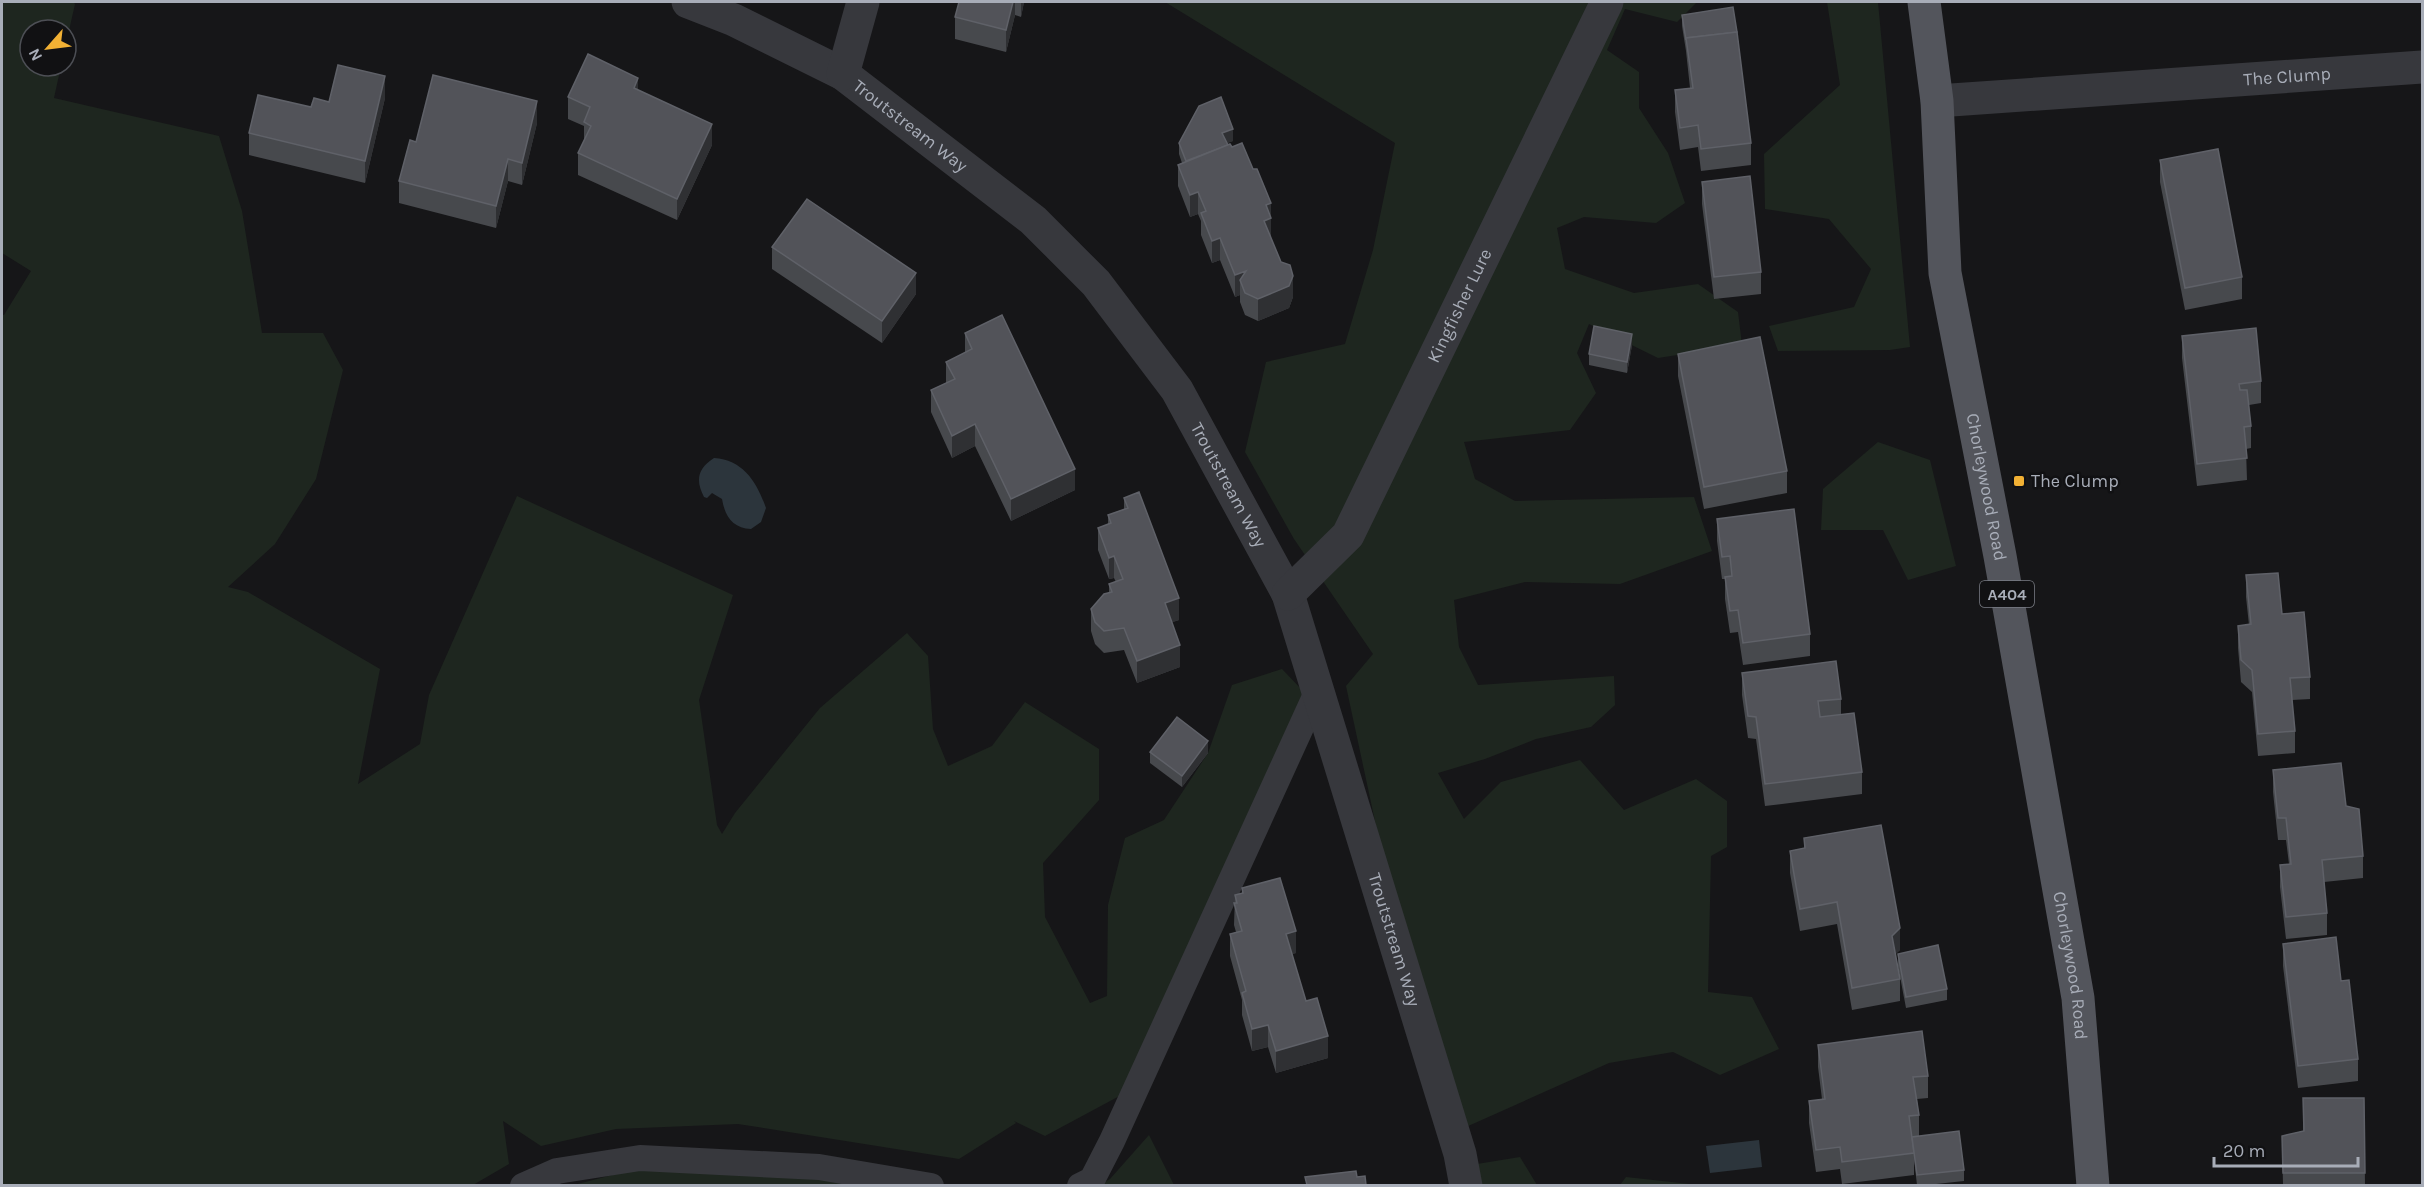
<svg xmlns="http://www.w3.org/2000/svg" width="2424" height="1187" font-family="Karla,sans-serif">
  <rect width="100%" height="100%" fill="#161618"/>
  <!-- green -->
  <g fill="#1e261f">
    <polygon points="2,2 73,2 75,4 66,44 66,30 30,30 30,66 61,66 54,98 219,136 242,211 262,333 323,333 343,370 316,479 275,544 228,587 248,592 380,669 358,784 420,744 429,695 517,496 733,595 699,700 717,825 722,834 735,813 820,708 907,633 928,656 933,729 948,766 992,746 1025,702 1099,749 1099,800 1043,863 1045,917 1090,1003 1107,996 1108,905 1125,838 1164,820 1208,753 1232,685 1282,669 1305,693 1125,1093 1045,1136 1014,1121 1016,1123 959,1159 738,1124 616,1129 541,1146 503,1121 509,1164 473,1185 2,1185 2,315 4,315 31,271 2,253"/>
    <polygon points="1165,2 1697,2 1677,22 1625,9 1607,50 1639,72 1639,108 1668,153 1685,203 1656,223 1584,217 1557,228 1565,269 1634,293 1698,284 1738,312 1742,345 1658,358 1589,324 1577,353 1596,393 1570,430 1464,442 1475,479 1515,501 1694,497 1712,551 1620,584 1525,582 1454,600 1459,647 1478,685 1614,676 1615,705 1591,727 1536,739 1485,759 1438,773 1464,819 1501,782 1580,760 1624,810 1696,779 1727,801 1727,847 1711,856 1708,992 1752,997 1779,1049 1720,1075 1673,1052 1609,1063 1466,1127 1378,835 1346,686 1373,654 1294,539 1245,452 1266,362 1345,344 1373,250 1395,143"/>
    <polygon points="1827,2 1878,2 1910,347 1890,350 1778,351 1769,326 1854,307 1871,269 1829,219 1765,209 1764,154 1840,85"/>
    <polygon points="1878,442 1930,460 1956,566 1908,580 1883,530 1821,530 1823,489"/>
    <polygon points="1149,1135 1174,1185 1098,1186 1110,1179"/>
    <polygon points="1520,1157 1537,1185 1480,1185 1477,1164"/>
    <polygon points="639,1168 804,1175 875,1186 570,1186"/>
    <polygon points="1626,1177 1699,1185 1620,1185"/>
  </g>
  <!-- water -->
  <g fill="#2c353c">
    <path d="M714,458c30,2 43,25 52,50l-5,14 -10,7c-18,-1 -26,-12 -29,-30l-10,-6 -5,5 -3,-1c-9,-17 -6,-29 10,-39z"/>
    <polygon points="1759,1140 1762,1167 1710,1173 1706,1146"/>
  </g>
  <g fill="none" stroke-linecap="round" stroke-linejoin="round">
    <!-- lane -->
    <g stroke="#37383d" stroke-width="26">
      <polyline points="523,1186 557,1171 640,1158 819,1167 931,1186"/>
      <polyline points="1080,1186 1092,1180 1112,1141 1319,688"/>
    </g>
    <!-- street -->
    <g stroke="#37383d" stroke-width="33">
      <path id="s1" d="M688,2l46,18 109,54 190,146 63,63 81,107 111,204 172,560 6,32"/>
      <polyline points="843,74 863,2"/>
      <path id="s2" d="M1937,101l485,-34"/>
      <path id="s3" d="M1288,594l60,-59 259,-533"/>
    </g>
    <!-- primary -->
    <path stroke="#53555c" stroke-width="33" id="s4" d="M1924,2l13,99 8,172 55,283 78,442 15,188"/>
  </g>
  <!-- wall -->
  <g fill="#47494d">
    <polygon points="959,2 1024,2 1021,17 1015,15 1006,52 955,39 955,17"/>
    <polygon points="1682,15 1737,32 1751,143 1751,165 1701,171 1698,147 1680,150 1675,112 1675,90 1690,88 1686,51 1682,26"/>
    <polygon points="638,90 712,145 677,220 578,175 578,153 584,141 584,126 568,119 568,97"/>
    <polygon points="385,98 365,183 249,155 249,133 311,107"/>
    <polygon points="537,123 522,185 508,181 496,228 399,203 399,181 416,142"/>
    <polygon points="1233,141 1227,143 1228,145 1232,147 1253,169 1271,203 1271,239 1293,297 1289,308 1258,321 1245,315 1240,302 1240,295 1235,297 1220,260 1212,263 1201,235 1201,221 1198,214 1190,217 1178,186 1178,165 1182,163 1179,154 1179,143"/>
    <polygon points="2160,160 2242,277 2242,299 2185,310 2160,182"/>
    <polygon points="1702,182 1761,272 1761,294 1714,299 1702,204"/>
    <polygon points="772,247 916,294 882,343 772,269"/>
    <polygon points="965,333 1075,490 1011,521 975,446 952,458 931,412 931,390 946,383 946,362 965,353"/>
    <polygon points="2182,336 2261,381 2261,403 2249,405 2251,426 2251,448 2246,449 2247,480 2197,486 2182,358"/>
    <polygon points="1632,345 1627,373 1589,365 1589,354"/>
    <polygon points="1678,354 1787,471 1787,493 1704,509 1678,376"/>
    <polygon points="1124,498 1179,620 1172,622 1180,667 1137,683 1124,650 1104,653 1095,644 1091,631 1091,609 1109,592 1109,584 1116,582 1114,578 1109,579 1098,550 1098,528 1108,524 1108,515 1124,509"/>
    <polygon points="1717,519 1810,634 1810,656 1743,665 1738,632 1730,633 1725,599 1725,579 1722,579 1717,541"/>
    <polygon points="2246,575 2282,614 2310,677 2310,699 2292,700 2295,731 2295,753 2258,756 2252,692 2241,682 2238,648 2238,626 2249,625 2246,597"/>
    <polygon points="1742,673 1841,699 1841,714 1862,772 1862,794 1765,806 1756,739 1748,738 1742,695"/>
    <polygon points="1150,752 1208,753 1182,787 1150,763"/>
    <polygon points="2273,770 2346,806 2363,856 2363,878 2324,882 2327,913 2327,935 2286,939 2280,887 2280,865 2289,864 2286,840 2278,840 2273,792"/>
    <polygon points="1804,838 1900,950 1895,954 1900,979 1900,1001 1852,1010 1837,924 1800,931 1790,873 1790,851 1804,848"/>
    <polygon points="1242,888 1296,953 1292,954 1306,1001 1328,1058 1276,1073 1268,1047 1252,1051 1242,1015 1242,1000 1230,956 1230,934 1236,932 1234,925 1235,895 1242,893"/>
    <polygon points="2283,944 2358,1059 2358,1081 2298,1088 2283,966"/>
    <polygon points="1898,954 1947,989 1947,1000 1906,1008 1898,966"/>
    <polygon points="1818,1045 1928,1076 1928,1098 1917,1099 1919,1115 1919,1136 1964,1170 1964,1181 1927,1185 1917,1185 1914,1159 1914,1175 1842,1184 1840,1169 1816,1172 1809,1123 1809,1101 1822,1099 1818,1067"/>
    <polygon points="2303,1098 2364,1098 2365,1185 2283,1185 2282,1136 2303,1131"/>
  </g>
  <!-- shaded-wall -->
  <g fill="#2f3033">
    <polygon points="1013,2 1015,2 1015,15 1006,52 1006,30"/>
    <polygon points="1021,2 1024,2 1021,17"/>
    <polygon points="385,76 385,98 365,183 365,161"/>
    <polygon points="638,78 638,100 634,88"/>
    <polygon points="537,101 537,123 522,185 522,163"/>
    <polygon points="712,124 712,145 677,220 677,199"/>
    <polygon points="1233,129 1233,141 1222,145 1222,133"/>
    <polygon points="508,159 508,181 496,228 496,206"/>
    <polygon points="1198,192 1198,214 1190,217 1190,195"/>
    <polygon points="1271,203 1271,240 1264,221 1266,205"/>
    <polygon points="1220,238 1220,260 1212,263 1212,241"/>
    <polygon points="1246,271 1240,280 1240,295 1235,297 1235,275"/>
    <polygon points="916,273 916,294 882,343 882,321"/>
    <polygon points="1293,276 1293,297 1289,308 1258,321 1258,299"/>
    <polygon points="1632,334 1632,345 1627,373 1627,362"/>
    <polygon points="975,424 975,446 952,458 952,436"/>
    <polygon points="1075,469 1075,490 1011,521 1011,499"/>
    <polygon points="1114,556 1114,578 1109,579 1109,558"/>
    <polygon points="1179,598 1179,620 1165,625 1165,603"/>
    <polygon points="1180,645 1180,667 1137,683 1137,661"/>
    <polygon points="1208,741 1208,753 1182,787 1182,776"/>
    <polygon points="1900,928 1900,950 1892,958 1892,936"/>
    <polygon points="1296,931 1296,953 1286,956 1286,934"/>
    <polygon points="1268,1025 1268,1047 1252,1051 1252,1029"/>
    <polygon points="1328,1036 1328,1058 1276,1073 1276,1051"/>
  </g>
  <!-- building -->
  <g fill="#525359" stroke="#5f6168" stroke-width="1.5">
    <polygon points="959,2 1013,2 1006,30 955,17"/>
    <polygon points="1733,7 1737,32 1686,38 1686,40 1682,15"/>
    <polygon points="1737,32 1751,143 1701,149 1698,125 1680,128 1675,90 1693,88 1686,38"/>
    <polygon points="588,54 638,78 634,88 712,124 677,199 578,153 591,126 584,122 590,107 568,97"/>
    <polygon points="338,65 385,76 365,161 249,133 258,95 311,107 314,98 329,102"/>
    <polygon points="433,75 537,101 522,163 508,159 496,206 399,181 410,140 416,142"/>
    <polygon points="1221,97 1233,129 1222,133 1228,145 1186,161 1179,143 1199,106"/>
    <polygon points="1242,143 1253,169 1257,169 1271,203 1266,205 1271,218 1264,221 1281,262 1290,265 1293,276 1289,286 1258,299 1245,293 1240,280 1246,271 1235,275 1220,238 1212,241 1201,213 1206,211 1198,192 1190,195 1178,165 1230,144 1232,147"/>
    <polygon points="2218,149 2242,277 2185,288 2160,160"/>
    <polygon points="1750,176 1761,272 1714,277 1702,182"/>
    <polygon points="807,199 916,273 882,321 772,247"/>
    <polygon points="1002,315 1075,469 1011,499 975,424 952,436 931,390 955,379 946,362 972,349 965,333"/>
    <polygon points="1594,326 1632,334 1627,362 1589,354"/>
    <polygon points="2256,328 2261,381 2239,384 2240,390 2247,390 2251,426 2244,427 2247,458 2197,464 2182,336"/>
    <polygon points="1760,337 1787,471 1704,487 1678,354"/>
    <polygon points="1139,492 1179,598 1165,603 1180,645 1137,661 1124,628 1104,631 1095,622 1091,609 1104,594 1112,592 1109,584 1123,579 1114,556 1109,558 1098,528 1111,523 1108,515 1128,508 1124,498"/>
    <polygon points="1794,509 1810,634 1743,643 1738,610 1730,611 1725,577 1732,576 1730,556 1722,557 1717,519"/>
    <polygon points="2278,573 2282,614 2304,612 2310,677 2290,678 2295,731 2258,734 2252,670 2241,660 2238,626 2251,624 2246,575"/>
    <polygon points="1836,661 1841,699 1818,701 1820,717 1854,713 1862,772 1765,784 1756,717 1748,716 1742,673"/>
    <polygon points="1177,717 1208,741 1182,776 1150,752"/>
    <polygon points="2341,763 2346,806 2359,809 2363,856 2322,860 2327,913 2286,917 2280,865 2291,864 2286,818 2278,818 2273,770"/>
    <polygon points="1881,825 1900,928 1892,936 1900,979 1852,988 1837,902 1800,909 1790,851 1805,848 1804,838"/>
    <polygon points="1280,878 1296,931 1286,934 1306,1001 1317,998 1328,1036 1276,1051 1268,1025 1252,1029 1242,993 1246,991 1230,934 1242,931 1234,903 1237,903 1235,895 1243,893 1242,888"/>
    <polygon points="2336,937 2341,981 2349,980 2358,1059 2298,1066 2283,944"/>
    <polygon points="1938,945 1947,989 1906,997 1898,954"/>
    <polygon points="1922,1031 1928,1076 1913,1077 1919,1115 1909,1116 1914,1153 1842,1162 1840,1147 1816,1150 1809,1101 1825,1099 1818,1045"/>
    <polygon points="2303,1098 2364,1098 2365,1173 2283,1173 2282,1136 2304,1131"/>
    <polygon points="1959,1131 1964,1170 1917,1175 1912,1137"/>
    <polygon points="1356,1171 1357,1177 1365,1176 1366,1185 1307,1185 1305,1177"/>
  </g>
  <!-- markers -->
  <rect fill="#f2b134" stroke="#111113" stroke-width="2" x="2013" y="475" width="12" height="12" rx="3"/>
  <g text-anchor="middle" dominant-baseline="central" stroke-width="5" stroke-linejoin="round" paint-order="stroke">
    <!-- shield labels -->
    <rect fill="#111113" stroke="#7b7e86" stroke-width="1.5" x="1980" y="581" width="54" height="26" rx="4.5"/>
    <g font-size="16" font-weight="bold" fill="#a8adb8">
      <text x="2007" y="594">A404</text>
    </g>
    <!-- street labels -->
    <g font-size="18" fill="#a8adb8" stroke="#111113">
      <text stroke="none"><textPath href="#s2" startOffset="351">The Clump</textPath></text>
      <text stroke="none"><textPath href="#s1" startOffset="256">Troutstream Way</textPath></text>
      <text stroke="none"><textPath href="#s3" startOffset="339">Kingfisher Lure</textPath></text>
      <text stroke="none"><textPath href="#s1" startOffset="742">Troutstream Way</textPath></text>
      <text stroke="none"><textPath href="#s4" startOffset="490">Chorleywood Road</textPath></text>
      <text stroke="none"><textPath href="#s1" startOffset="1228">Troutstream Way</textPath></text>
      <text stroke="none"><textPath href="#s4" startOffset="976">Chorleywood Road</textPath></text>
    </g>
    <!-- poi labels -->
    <g font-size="18" fill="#a8adb8" stroke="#111113" text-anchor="start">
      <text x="2031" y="481">The Clump</text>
    </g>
  </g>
  <!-- border -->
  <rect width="2424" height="1187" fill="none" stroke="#a8adb8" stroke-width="6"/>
  <!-- north arrow -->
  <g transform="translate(48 48) rotate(242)"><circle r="28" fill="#111113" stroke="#4d4f55" stroke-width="1.5"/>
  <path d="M0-4.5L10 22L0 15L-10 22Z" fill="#f2b134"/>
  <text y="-9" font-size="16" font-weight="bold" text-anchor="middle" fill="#a8adb8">N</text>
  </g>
  <!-- scale -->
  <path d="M2214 1157v9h144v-9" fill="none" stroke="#a8adb8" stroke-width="3"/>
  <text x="2223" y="1157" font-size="18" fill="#a8adb8" stroke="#111113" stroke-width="4.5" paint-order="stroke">20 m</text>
</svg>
